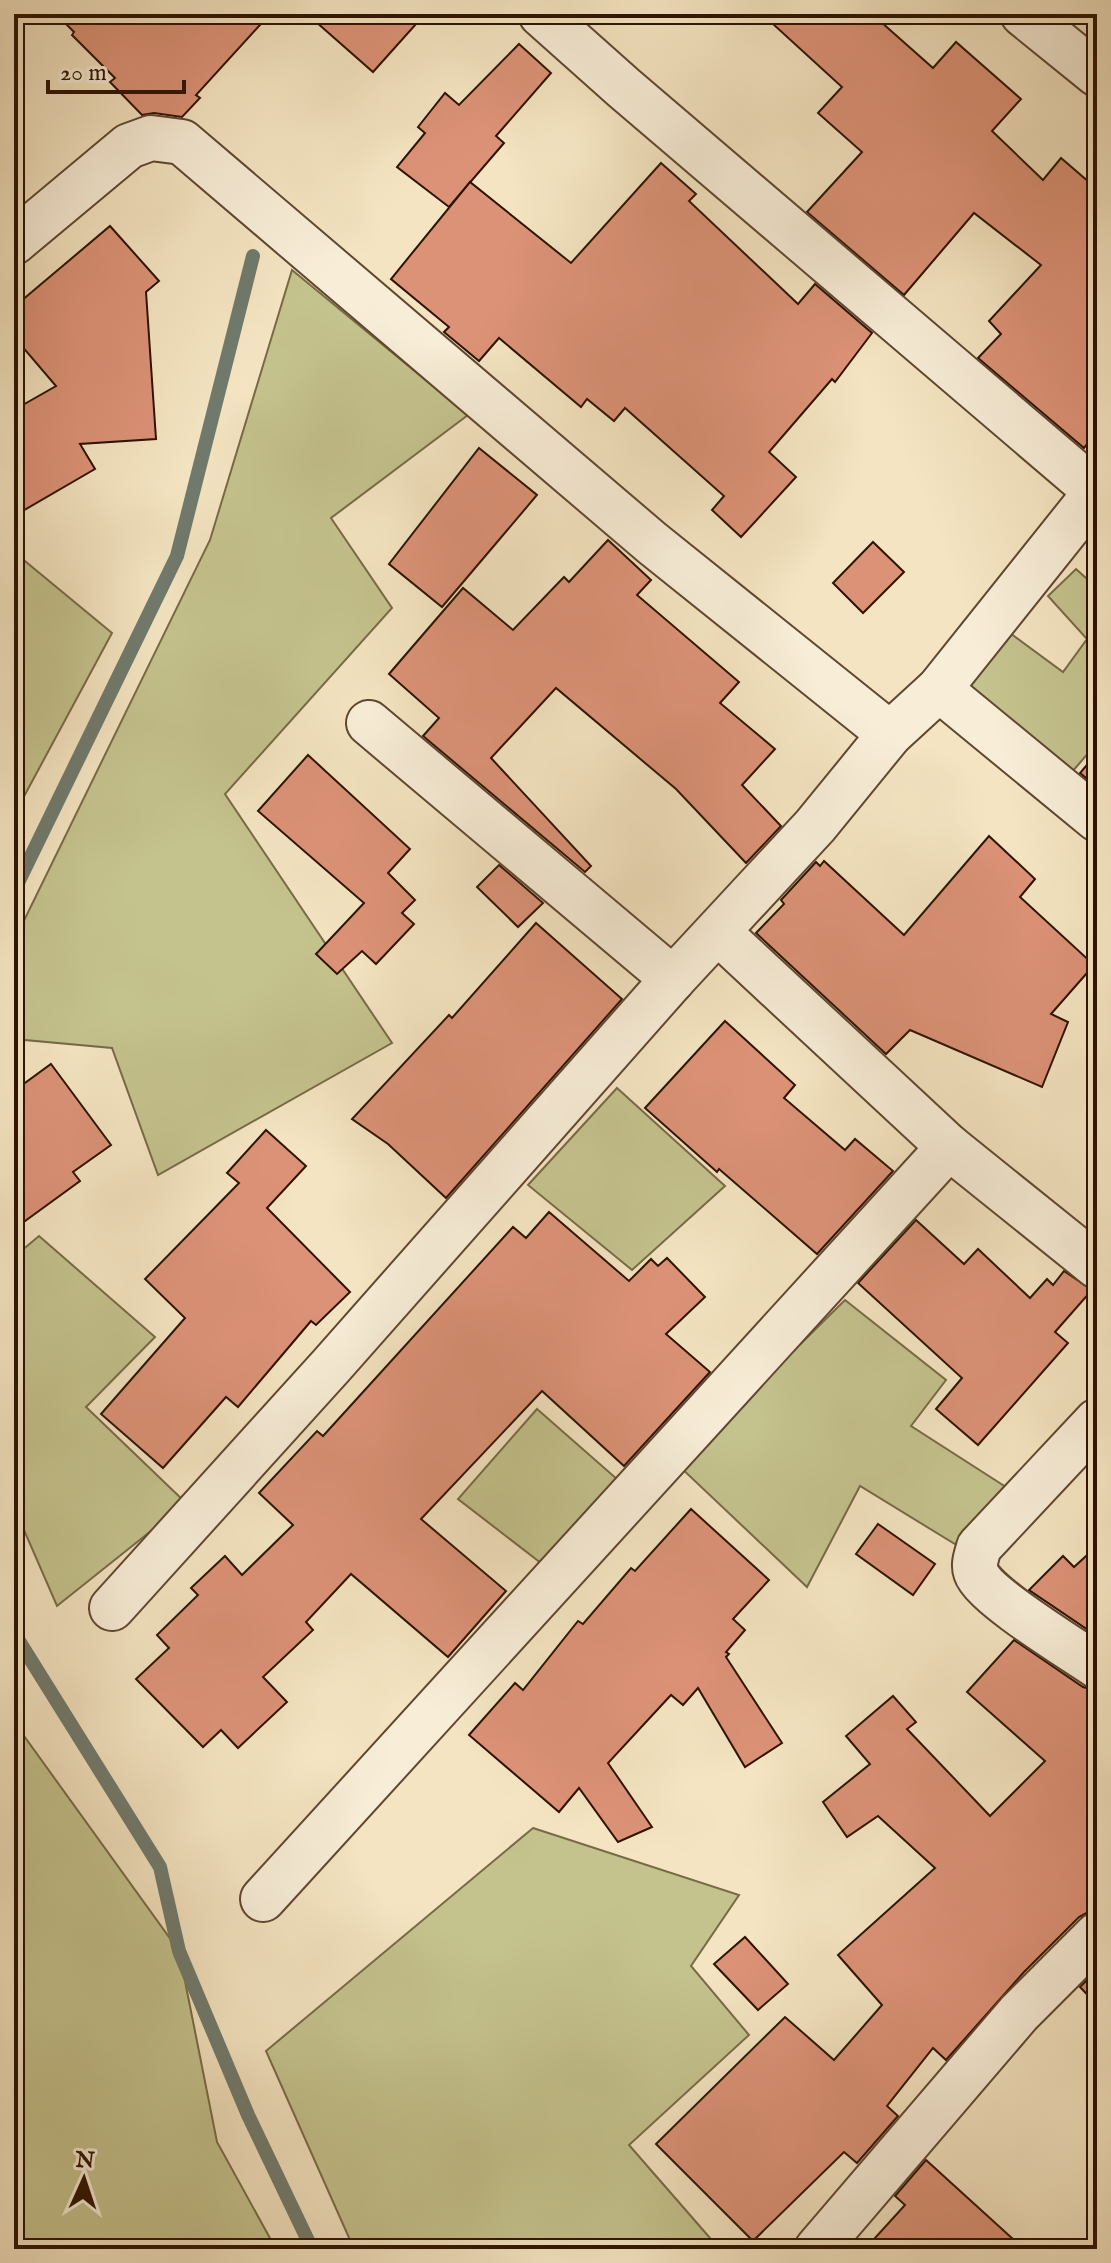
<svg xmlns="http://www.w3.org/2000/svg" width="1111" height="2263" font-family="'IM FELL English',serif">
  <rect width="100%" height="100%" fill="#f4e4c1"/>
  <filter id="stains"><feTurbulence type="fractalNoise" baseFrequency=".0025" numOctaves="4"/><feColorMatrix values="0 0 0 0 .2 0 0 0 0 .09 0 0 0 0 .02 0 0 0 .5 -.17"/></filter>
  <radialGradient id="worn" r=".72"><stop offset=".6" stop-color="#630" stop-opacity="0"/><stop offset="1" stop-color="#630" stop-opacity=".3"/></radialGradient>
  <!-- green -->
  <g fill="#c4c28d" stroke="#786a46" stroke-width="2">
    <polygon points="292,270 468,415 331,518 392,608 225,794 392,1043 158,1175 112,1048 14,1039 14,941 210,540"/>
    <polygon points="14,552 112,633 14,815"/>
    <polygon points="1076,569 1097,588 1097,743 1065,780 960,686 1010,633 1063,672 1087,639 1048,596"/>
    <polygon points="617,1088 725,1186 632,1270 528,1185"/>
    <polygon points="39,1236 155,1337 86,1407 186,1503 57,1606 14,1507 14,1257"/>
    <polygon points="845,1300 946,1380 911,1426 1009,1489 963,1549 860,1486 807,1587 678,1465"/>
    <polygon points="537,1409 626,1487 546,1567 458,1499"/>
    <polygon points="14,1722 179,1951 217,2142 276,2249 14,2249"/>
    <polygon points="533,1828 739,1895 691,1966 749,2035 629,2145 710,2238 704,2249 354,2249 266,2051"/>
  </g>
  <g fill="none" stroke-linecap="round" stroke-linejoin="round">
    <!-- stream -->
    <g stroke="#707a6d" stroke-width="14">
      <polyline points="14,891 177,556 253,256"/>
      <polyline points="14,1633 160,1867 179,1951 248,2115 312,2249"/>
    </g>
  </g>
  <!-- building -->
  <g fill="#dc9277" stroke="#2d1300" stroke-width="2">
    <polygon points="56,14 270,14 196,95 200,98 182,117 154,113 142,115 110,82 115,78 72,35 74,32"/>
    <polygon points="307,14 425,14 373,72"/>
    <polygon points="762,14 872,14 933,68 956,42 1021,99 992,131 1043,180 1061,158 1097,189 1097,432 1084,448 978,358 1001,334 989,321 1041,265 974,213 904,295 807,212 862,152 818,113 842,87"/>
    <polygon points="519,44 551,73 496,136 504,143 449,207 397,167 425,133 418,127 445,93 459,105"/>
    <polygon points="661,163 696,194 689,201 798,304 815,284 872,333 835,382 832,379 769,452 796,477 741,537 712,510 724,496 625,408 614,421 587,399 581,407 499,338 479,361 444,332 449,327 391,279 470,182 571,263"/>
    <polygon points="110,226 159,281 146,292 156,439 80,444 95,469 14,516 14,410 56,386 14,337 14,307"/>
    <polygon points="479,448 537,495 442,607 389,564"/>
    <polygon points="608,540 651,580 637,595 739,682 720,703 775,749 742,785 781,826 746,863 676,789 556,688 491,758 591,866 585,872 423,736 439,718 389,674 463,588 513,630 564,577 569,582"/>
    <polygon points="873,542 904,572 863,613 833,583"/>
    <polygon points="1097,753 1097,787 1080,773"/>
    <polygon points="308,755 410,849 388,873 415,900 402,913 414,924 376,964 362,951 337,974 316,954 364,903 258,811"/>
    <polygon points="989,836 1035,879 1020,897 1094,965 1051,1014 1068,1022 1042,1087 910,1030 886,1054 756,933 784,904 781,900 816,862 820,866 824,861 904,935"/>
    <polygon points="499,865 543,903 518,927 477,887"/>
    <polygon points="536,923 622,999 446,1198 388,1144 352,1119 449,1015 452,1018"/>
    <polygon points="725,1021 795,1085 784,1098 845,1150 855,1139 893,1171 817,1254 719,1169 717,1172 645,1108"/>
    <polygon points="51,1064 111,1145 73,1172 80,1181 14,1229 14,1091"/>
    <polygon points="266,1130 306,1166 267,1208 350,1292 316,1325 311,1321 238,1407 226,1397 163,1468 101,1414 185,1318 145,1279 239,1183 227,1173"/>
    <polygon points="549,1212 629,1281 651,1259 658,1266 667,1258 705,1297 666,1334 710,1372 624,1466 542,1391 421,1519 506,1591 448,1657 351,1574 306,1622 313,1630 263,1677 287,1702 238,1748 221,1730 203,1747 136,1679 169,1648 157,1635 198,1595 191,1588 225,1556 242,1575 293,1525 259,1493 317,1431 323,1436 513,1227 526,1238"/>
    <polygon points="916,1220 964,1264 978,1249 1030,1298 1047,1279 1053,1285 1064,1271 1092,1290 1055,1332 1068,1343 978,1445 936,1409 962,1378 858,1283"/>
    <polygon points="691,1509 769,1580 733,1619 745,1630 726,1652 729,1654 726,1657 782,1743 745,1767 698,1688 683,1705 671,1695 608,1763 652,1827 618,1842 579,1788 559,1812 469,1735 515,1683 523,1690 578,1621 583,1624 631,1568 635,1571"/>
    <polygon points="878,1524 935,1564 913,1595 856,1554"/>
    <polygon points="1097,1546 1097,1636 1029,1590 1063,1556 1074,1567"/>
    <polygon points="1014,1640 1083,1687 1097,1691 1097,1911 1090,1911 1079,1917 1024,1972 946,2060 933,2048 887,2106 898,2116 857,2163 844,2152 753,2241 656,2144 785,2017 834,2060 882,2005 838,1955 935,1868 878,1816 847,1837 823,1802 870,1764 846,1736 893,1696 916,1722 907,1729 990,1816 1045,1761 967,1692"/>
    <polygon points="745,1937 788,1984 758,2010 714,1964"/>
    <polygon points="1097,1970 1097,2005 1080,1987"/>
    <polygon points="926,2160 1024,2249 865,2249 905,2205 895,2196"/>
  </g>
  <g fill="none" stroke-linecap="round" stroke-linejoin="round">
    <defs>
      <g id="street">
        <polyline points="541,14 624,88 1097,492"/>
        <polyline points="1023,14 1097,74"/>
        <polyline points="14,242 129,146 151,138 182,142 652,543 890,734"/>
        <polyline points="939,689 1097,819"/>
        <polyline points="369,723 673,979"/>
        <polyline points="719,933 949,1147 1097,1266"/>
        <path d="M1097,1421l-118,126c-2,8 -6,17 -3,25 7,23 98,78 121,94"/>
        <polyline points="112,1608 331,1366 673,979 815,826 890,734 939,689 1097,491"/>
        <polyline points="263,1899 949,1147"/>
        <polyline points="817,2249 1019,2013 1097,1935"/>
      </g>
    </defs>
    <!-- street casing -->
    <use href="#street" stroke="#5f4730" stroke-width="48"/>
    <!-- street -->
    <use href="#street" stroke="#f8edd7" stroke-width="44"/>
  </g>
  <!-- margin -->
  <rect width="1111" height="2263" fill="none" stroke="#f4e4c1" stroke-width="48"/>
  <rect x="16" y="16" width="1079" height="2231" fill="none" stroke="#2d1300" stroke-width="4"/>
  <rect x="24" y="24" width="1063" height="2215" fill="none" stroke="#2d1300" stroke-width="2"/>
  <!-- north arrow -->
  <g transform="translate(84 2179) rotate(3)" stroke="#f8edd7" stroke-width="6" paint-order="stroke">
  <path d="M0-6L14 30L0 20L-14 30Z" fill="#2d1300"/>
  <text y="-12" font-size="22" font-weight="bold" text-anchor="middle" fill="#2d1300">N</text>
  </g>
  <!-- scale -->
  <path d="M48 80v12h136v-12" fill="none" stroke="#2d1300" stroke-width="4"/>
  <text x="60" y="80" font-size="24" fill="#2d1300" stroke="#f8edd7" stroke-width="6" paint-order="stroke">20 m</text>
  <rect width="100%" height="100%" filter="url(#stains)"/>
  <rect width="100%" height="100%" fill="url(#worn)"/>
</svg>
